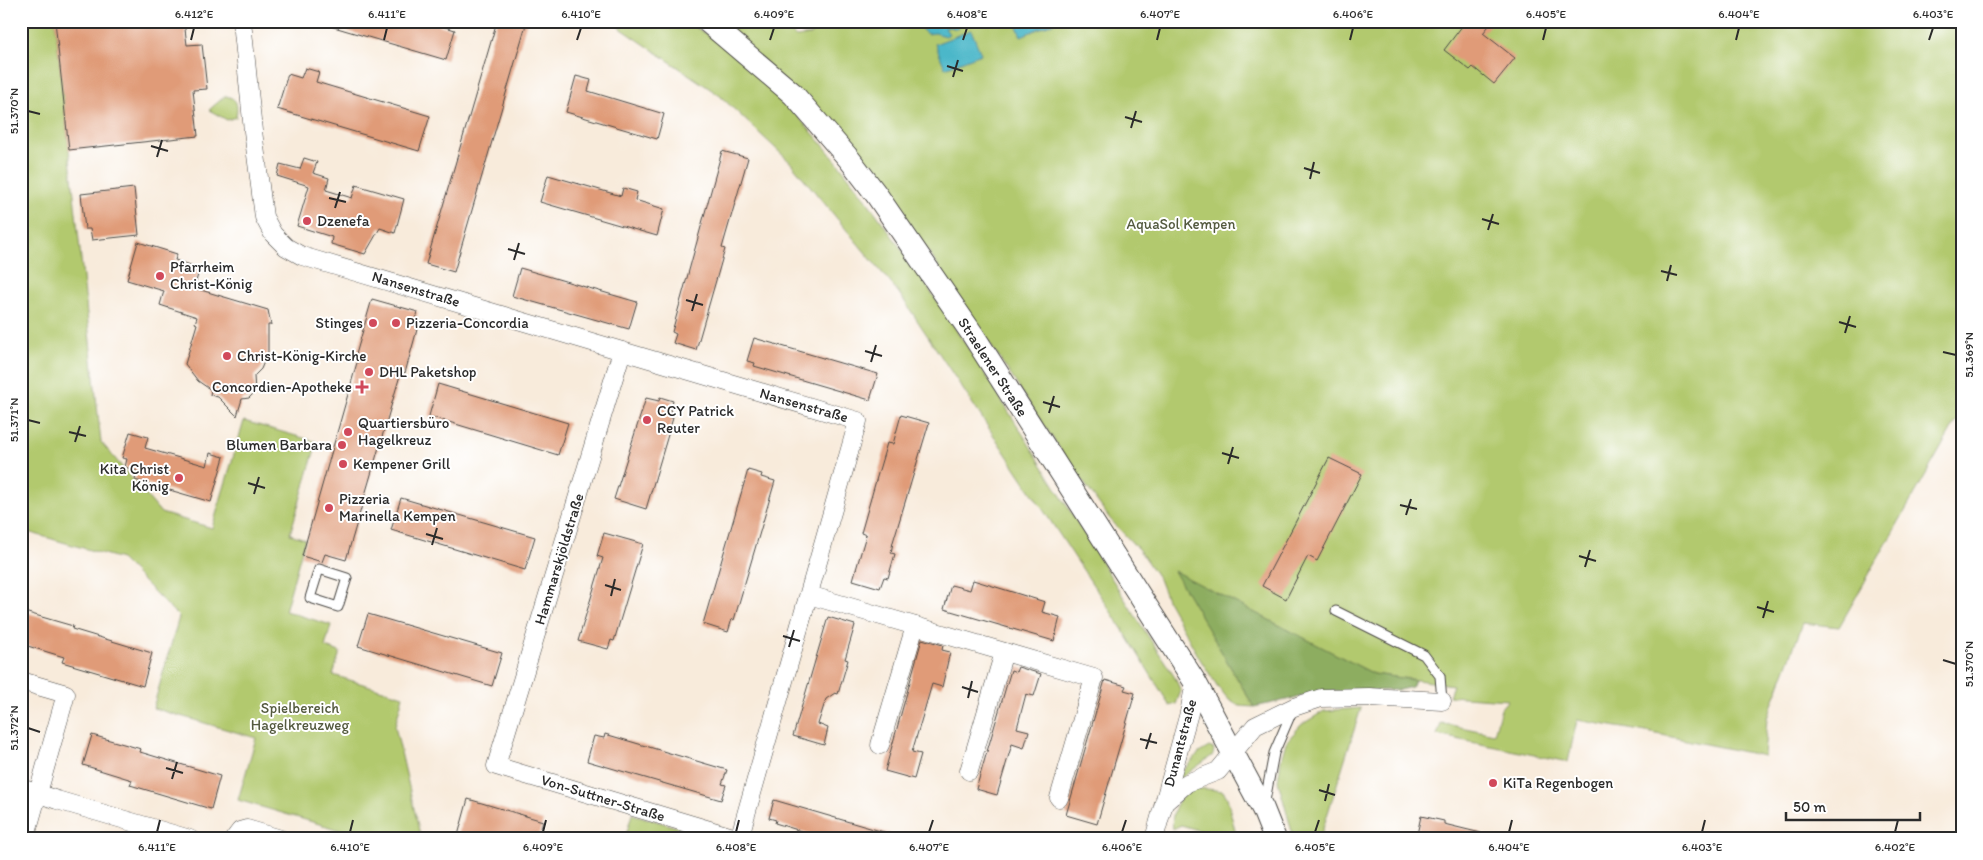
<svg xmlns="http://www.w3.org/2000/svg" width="1983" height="860" font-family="Itim,sans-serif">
  <rect width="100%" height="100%" fill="#fff"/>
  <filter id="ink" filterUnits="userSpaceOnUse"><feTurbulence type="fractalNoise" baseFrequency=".02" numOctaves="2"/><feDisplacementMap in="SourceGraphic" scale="10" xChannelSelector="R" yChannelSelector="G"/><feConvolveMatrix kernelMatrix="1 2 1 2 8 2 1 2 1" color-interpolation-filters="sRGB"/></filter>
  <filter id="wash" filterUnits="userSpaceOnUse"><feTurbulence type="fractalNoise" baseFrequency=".0096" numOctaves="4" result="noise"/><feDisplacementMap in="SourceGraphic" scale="20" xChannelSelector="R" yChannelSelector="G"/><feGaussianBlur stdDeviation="1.12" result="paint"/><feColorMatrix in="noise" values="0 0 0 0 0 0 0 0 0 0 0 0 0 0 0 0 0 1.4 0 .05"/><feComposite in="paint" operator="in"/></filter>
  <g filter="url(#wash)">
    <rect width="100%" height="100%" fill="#f8ebdb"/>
    <!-- green -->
    <g fill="#b2c96e" stroke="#6e7a4c">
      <polygon points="21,21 55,21 101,442 161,513 212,528 244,421 317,442 290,534 305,539 285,611 331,625 325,647 340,652 333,675 403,696 395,726 421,839 370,839 238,800 256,738 153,708 179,617 121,559 21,530"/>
      <path d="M610,21c13,0 68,-2 77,2 32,15 69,51 94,76 54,54 96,115 139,177 90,130 167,268 254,400l7,15 -5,13 -6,2 -45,-73 -226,-340 -109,-131 -71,-67z"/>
      <polygon points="720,21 778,21 796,37 811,35 824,21 1962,21 1962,411 1839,627 1803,623 1767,718 1764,756 1652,733 1577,720 1568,762 1437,735 1441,723 1494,734 1501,708 1508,700 1449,696 1453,685 1374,674 1175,572 1254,707 1239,706 1229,700 1218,687 1200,659 1168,602 1159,579 1139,550 1110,519 1064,455 888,191 853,150"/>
      <path d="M225,96c13,2 13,10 11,21l-9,3 -18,-10z"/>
      <polygon points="1361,708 1321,835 1331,839 1294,839 1278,781 1281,760 1286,742 1301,725 1324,711"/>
      <polygon points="1209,747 1214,749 1213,755 1180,779 1177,777 1199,753"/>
      <path d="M1207,789l16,2 4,6 10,42h-9l-47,-14 -8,4c-3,-15 5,-35 21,-40 4,-1 9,0 13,0z"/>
      <polygon points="632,814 718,839 625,839"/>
    </g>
    <!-- forest -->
    <polygon fill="#8dad61" stroke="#5c6c46" points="1174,571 1374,674 1415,680 1412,687 1399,690 1323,692 1254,707"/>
    <!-- water -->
    <g fill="#4cb7c9" stroke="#3c717a">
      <polygon points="919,21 961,21 961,22 957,29 950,27 945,28 949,34 946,36 935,33 927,34 920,28"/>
      <polygon points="1015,21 1058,21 1021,36"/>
      <polygon points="971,30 981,54 945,68 935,44"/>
    </g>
    <g id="blocks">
      <!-- building -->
      <g fill="#e09b78">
        <polygon points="55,21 184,21 187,45 202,44 207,89 193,90 198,136 69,150"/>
        <polygon points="328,21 426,21 455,30 446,60 327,25"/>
        <polygon points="497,21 527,21 454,272 426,264"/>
        <polygon points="1466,21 1493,21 1483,33 1515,58 1494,84 1473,67 1470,70 1444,50"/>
        <polygon points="305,68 319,72 316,82 430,116 419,151 277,109 288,74 301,78"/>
        <polygon points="576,76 591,80 588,91 664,114 657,139 566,112"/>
        <polygon points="722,151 748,158 724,241 722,248 725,249 696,350 673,343 676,334 672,332"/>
        <polygon points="304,158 317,162 313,173 329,178 326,190 352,198 356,185 404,199 395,233 380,228 365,254 331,244 332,237 297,226 309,186 277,176 280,164 300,169"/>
        <polygon points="548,175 621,196 623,188 637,192 635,200 664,209 657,236 540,202"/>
        <polygon points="134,188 139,235 92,240 90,229 85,229 81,194"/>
        <polygon points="138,242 177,254 175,260 200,268 194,288 268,310 271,325 268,325 268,352 261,369 254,376 255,392 249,398 242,399 237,416 218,397 210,395 211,390 198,381 185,364 197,324 195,323 197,317 160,305 164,291 127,280"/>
        <polygon points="520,268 637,302 629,329 512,296"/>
        <polygon points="372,299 418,312 414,325 418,326 405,373 401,372 346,560 325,554 322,562 302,556 358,359 355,358"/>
        <polygon points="754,338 878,374 870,400 754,366 755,363 747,361"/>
        <polygon points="438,384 568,423 558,455 429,416"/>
        <polygon points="660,397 673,401 669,417 673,418 646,509 614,499 646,398 659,401"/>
        <polygon points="901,415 929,423 893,542 891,553 895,554 888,578 884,577 880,588 853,580 866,535 861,533 879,470 887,443 893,444"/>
        <polygon points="130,432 148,437 145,448 207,466 210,453 224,457 211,502 135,480 137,471 125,467 127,459 122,458"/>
        <polygon points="1329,458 1362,474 1317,561 1308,556 1286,599 1262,586"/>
        <polygon points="748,470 762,474 761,477 775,481 734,620 732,619 728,632 703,624"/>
        <polygon points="401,498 535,537 525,570 391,530"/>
        <polygon points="604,533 643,544 614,641 611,640 608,649 578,641 603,558 597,556"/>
        <polygon points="973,580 1045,602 1042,612 1060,617 1054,641 944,609 951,585 970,590"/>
        <polygon points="21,611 73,626 72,629 152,653 143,686 62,662 64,657 21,644"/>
        <polygon points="368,614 502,653 492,686 358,646"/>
        <polygon points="828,617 855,625 845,659 848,660 838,694 835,693 826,699 818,724 828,728 824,745 793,736"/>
        <polygon points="922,639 943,645 942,650 950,652 942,687 932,684 912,752 921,754 914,779 885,771"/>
        <polygon points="1018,667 1041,674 1034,696 1026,694 1017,728 1029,731 1024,748 1012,744 997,795 976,789 1011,670 1016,672"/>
        <polygon points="1105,680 1126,686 1124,690 1135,693 1097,824 1066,815"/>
        <polygon points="605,734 727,770 722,784 726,785 721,800 587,761 594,736 604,738"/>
        <polygon points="92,735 141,749 140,752 220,776 211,809 130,785 132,780 83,765"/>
        <polygon points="468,799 543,821 538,839 457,839"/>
        <polygon points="774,800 894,835 893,839 827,839 775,823 776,820 769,818"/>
        <polygon points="1421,816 1444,821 1444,824 1481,833 1480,839 1416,839"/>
      </g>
    </g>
  </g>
  <g filter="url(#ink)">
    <use href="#blocks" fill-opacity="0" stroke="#4a4845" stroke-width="1"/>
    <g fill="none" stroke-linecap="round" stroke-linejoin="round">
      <defs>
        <g id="service">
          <polygon points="319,569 347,578 338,607 310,598"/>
          <polyline points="1336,611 1424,655 1440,676 1442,701"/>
          <polyline points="1265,801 1274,753 1293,709"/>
        </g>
        <g id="minor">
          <polyline points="242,21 253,131 264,217 273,234 286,247 302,256 858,421 739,839"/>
          <polyline points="622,351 496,766 740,839"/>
          <polyline points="809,595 1094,678 1059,798"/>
          <polyline points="21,681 66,694 25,839"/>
          <polyline points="880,745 915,626"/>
          <polyline points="969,771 1004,652"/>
          <polyline points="21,788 57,800 190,839"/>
          <polyline points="1164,803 1187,783 1218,771 1255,726 1294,707 1321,698 1369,697 1442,701"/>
          <polyline points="234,839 240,831 247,829 281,839"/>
          <polyline points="1154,839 1189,713 1195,682"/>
        </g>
        <polyline id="tertiary" points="707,21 793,94 850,160 876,194 973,335 1195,682 1263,809 1275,839"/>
      </defs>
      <!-- service casing -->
      <use href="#service" stroke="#4a4845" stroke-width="11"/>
      <!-- minor casing -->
      <use href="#minor" stroke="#4a4845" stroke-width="19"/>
      <!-- tertiary casing -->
      <use href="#tertiary" stroke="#4a4845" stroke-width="24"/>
      <!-- service -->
      <use href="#service" stroke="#fff" stroke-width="9"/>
      <!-- minor -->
      <use href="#minor" stroke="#fff" stroke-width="18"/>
      <!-- tertiary -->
      <use href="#tertiary" stroke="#fff" stroke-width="22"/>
    </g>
  </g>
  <!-- ticks -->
  <path fill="none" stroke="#2b2b2b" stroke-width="2" d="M191,40l3,-12M384,40l3,-12M577,40l4,-12M770,40l4,-12M963,40l4,-12M1157,40l3,-12M1350,40l3,-12M1543,40l3,-12M1736,40l3,-12M1929,40l4,-12M947,66l16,5M953,77l5,-17M28,111l12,3M1125,117l17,5M1131,128l5,-17M151,146l17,5M157,157l5,-17M1304,168l16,5M1310,179l4,-17M329,198l17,4M335,208l5,-16M1482,219l17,5M1488,230l5,-16M508,249l17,5M514,260l5,-17M1661,271l16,4M1667,281l4,-16M686,300l17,5M692,311l5,-17M1839,322l17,5M1845,333l5,-17M865,351l17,5M1943,352l13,3M871,362l5,-17M1043,402l17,5M1049,413l5,-17M28,420l12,3M69,432l17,4M75,442l5,-16M1222,453l17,5M1228,464l5,-17M248,483l17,5M254,494l5,-17M1400,505l17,4M1406,515l5,-16M426,534l17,5M432,545l5,-17M1579,556l17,5M1585,567l5,-17M605,585l16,5M611,596l4,-17M1757,607l17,5M1763,618l5,-17M783,636l17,5M789,647l5,-17M1943,660l13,4M962,687l16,5M968,698l4,-17M28,728l12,4M1140,739l17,4M1146,749l5,-16M166,768l17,5M172,779l5,-17M1319,790l16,5M1325,801l4,-17M157,832l3,-12M350,832l3,-12M543,832l3,-12M736,832l3,-12M929,832l4,-12M1122,832l4,-12M1315,832l4,-12M1509,832l3,-12M1702,832l3,-12M1895,832l3,-12"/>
  <!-- markers -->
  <g fill="#d1495b" stroke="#fff" stroke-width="2">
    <circle cx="307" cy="221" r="5"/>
    <circle cx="160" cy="276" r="5"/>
    <circle cx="373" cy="323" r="5"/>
    <circle cx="396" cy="323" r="5"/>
    <circle cx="227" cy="356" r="5"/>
    <circle cx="369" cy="372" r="5"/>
    <path d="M359.5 379.5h5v5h5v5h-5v5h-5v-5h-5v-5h5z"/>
    <circle cx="647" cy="420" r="5"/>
    <circle cx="348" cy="432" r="5"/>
    <circle cx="342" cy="445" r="5"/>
    <circle cx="343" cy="464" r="5"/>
    <circle cx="179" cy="478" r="5"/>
    <circle cx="329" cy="508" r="5"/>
    <circle cx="1493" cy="783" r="5"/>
  </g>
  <g text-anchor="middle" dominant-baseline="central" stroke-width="4" stroke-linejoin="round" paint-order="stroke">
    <!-- poi labels -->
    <g font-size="15" fill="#2b2b2b" stroke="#fff" text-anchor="start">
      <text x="317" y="221">Dzenefa</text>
      <text x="170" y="267">Pfarrheim<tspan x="170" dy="17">Christ-König</tspan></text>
      <text x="363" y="323" text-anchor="end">Stinges</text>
      <text x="406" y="323">Pizzeria-Concordia</text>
      <text x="237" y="356">Christ-König-Kirche</text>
      <text x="379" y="372">DHL Paketshop</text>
      <text x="352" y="387" text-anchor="end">Concordien-Apotheke</text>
      <text x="657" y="411">CCY Patrick<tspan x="657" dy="17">Reuter</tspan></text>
      <text x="358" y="423">Quartiersbüro<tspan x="358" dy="17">Hagelkreuz</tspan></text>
      <text x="332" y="445" text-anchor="end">Blumen Barbara</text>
      <text x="353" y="464">Kempener Grill</text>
      <text x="169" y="469" text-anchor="end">Kita Christ<tspan x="169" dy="17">König</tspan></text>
      <text x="339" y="499">Pizzeria<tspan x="339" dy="17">Marinella Kempen</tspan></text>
      <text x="1503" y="783">KiTa Regenbogen</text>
    </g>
    <!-- park labels -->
    <g font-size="15" fill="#545a3f" stroke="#fff">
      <text x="1181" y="224">AquaSol Kempen</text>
      <text x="300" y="708">Spielbereich<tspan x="300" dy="17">Hagelkreuzweg</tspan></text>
    </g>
    <!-- street labels -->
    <g font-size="15" fill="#2b2b2b" stroke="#fff">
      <text transform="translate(416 289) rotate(17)">Nansenstraße</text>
      <text transform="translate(993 367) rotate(57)">Straelener Straße</text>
      <text transform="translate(804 405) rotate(16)">Nansenstraße</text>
      <text transform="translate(559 559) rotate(-73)">Hammarskjöldstraße</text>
      <text transform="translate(1180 743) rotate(-75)">Dunantstraße</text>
      <text transform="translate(603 798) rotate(17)">Von-Suttner-Straße</text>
    </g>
  </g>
  <!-- margin -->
  <rect width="1983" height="860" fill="none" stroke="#fff" stroke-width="55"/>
  <!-- scale -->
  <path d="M1786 812v8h134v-8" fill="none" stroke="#2b2b2b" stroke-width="2.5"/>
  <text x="1793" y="812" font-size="15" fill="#2b2b2b" stroke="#ffffff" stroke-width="4" paint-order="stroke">50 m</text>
  <rect x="28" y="28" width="1928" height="804" fill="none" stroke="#2b2b2b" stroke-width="2"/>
  <g font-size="12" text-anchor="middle" fill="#2b2b2b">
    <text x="194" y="18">6.412°E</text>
    <text x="387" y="18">6.411°E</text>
    <text x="581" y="18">6.410°E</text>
    <text x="774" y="18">6.409°E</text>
    <text x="967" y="18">6.408°E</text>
    <text x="1160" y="18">6.407°E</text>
    <text x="1353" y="18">6.406°E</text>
    <text x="1546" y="18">6.405°E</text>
    <text x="1739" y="18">6.404°E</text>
    <text x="1933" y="18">6.403°E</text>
    <text transform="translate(14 111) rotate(-90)" y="4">51.370°N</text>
    <text transform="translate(1969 355) rotate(-90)" y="4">51.369°N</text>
    <text transform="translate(14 420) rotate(-90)" y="4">51.371°N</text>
    <text transform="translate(1969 664) rotate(-90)" y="4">51.370°N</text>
    <text transform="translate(14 728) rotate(-90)" y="4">51.372°N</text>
    <text x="157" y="851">6.411°E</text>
    <text x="350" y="851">6.410°E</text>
    <text x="543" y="851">6.409°E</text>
    <text x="736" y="851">6.408°E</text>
    <text x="929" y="851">6.407°E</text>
    <text x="1122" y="851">6.406°E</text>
    <text x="1315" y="851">6.405°E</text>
    <text x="1509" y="851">6.404°E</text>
    <text x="1702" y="851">6.403°E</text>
    <text x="1895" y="851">6.402°E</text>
  </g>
</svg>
